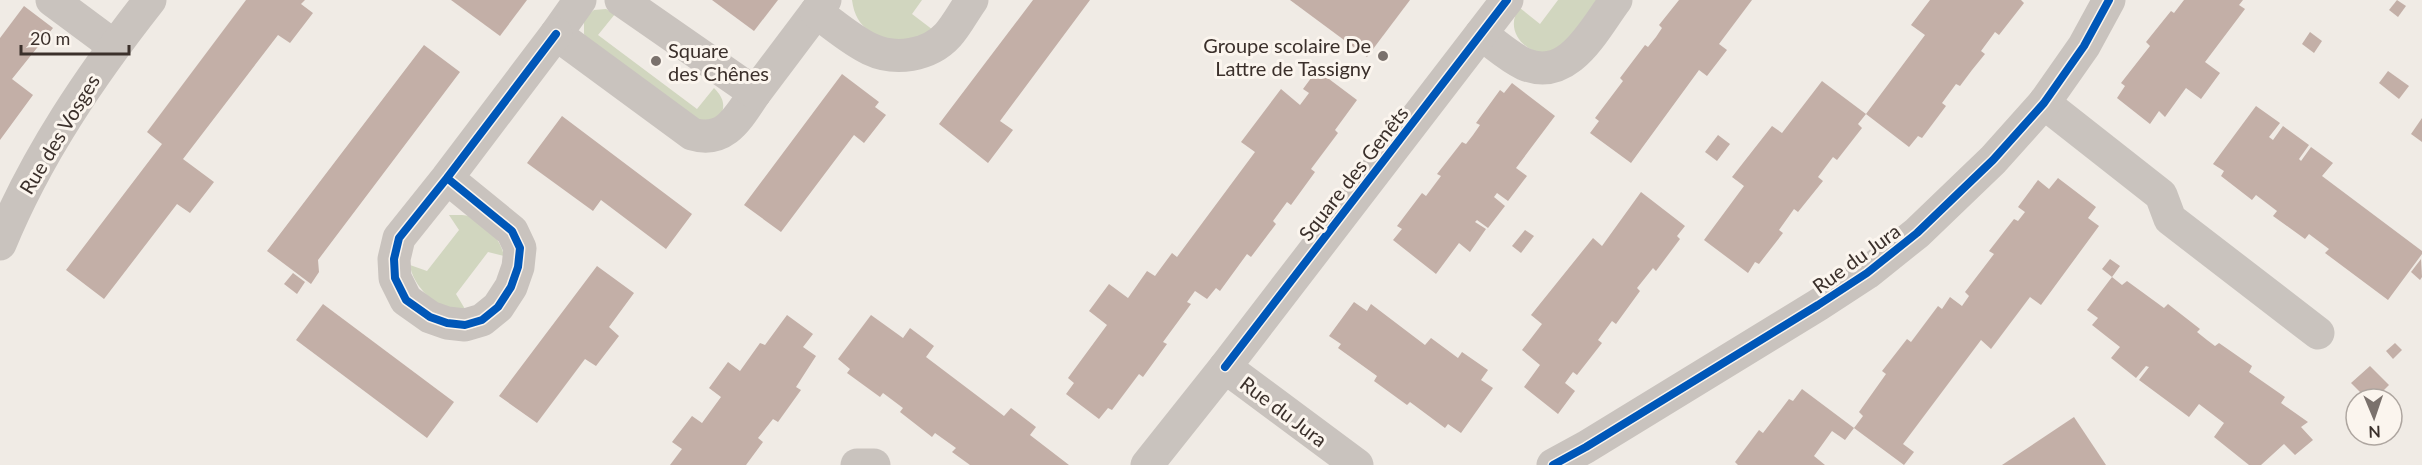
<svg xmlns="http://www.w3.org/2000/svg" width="2422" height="465" font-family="Lato,sans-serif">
  <rect width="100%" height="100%" fill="#f0ebe5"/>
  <!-- green -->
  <g fill="#d1d6bf">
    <path d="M852,0h70l-10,14 21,16 -31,15c-26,-10 -46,-14 -50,-45z"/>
    <path d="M1558,0h41c-10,13 -23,36 -35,46 -28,22 -65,-14 -44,-38l20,16z"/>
    <path d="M606,9l9,5 -17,21 99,74 17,-21c12,12 12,22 2,34l-15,2 -113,-82 -4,-8v-16l10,-8z"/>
    <path d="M449,215c8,0 18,-1 25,3 14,8 27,22 30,38l-16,-4 -32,42 9,15c-24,5 -52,-21 -55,-44l17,6 32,-41z"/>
  </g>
  <!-- building -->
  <g fill="#c3afa7">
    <polygon points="246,0 305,0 301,4 313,13 290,43 278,35 183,159 214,182 190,213 177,204 104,299 66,270 162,144 147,132"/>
    <polygon points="451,0 527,0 500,36"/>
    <polygon points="712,0 778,0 754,31"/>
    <polygon points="1033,0 1090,0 1000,121 1013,130 988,163 939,124"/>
    <polygon points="1290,0 1410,0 1367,57"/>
    <polygon points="1679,0 1752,0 1719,44 1727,50 1707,76 1699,70 1631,163 1590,133 1599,121 1595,118 1623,81 1620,78 1645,45 1648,47 1656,37 1662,28 1659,25"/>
    <polygon points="1930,0 2021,0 2024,3 1999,35 1995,32 1981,51 1985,54 1972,70 1960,86 1956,84 1942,103 1946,106 1922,138 1918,136 1909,147 1866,114 1925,35 1911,25"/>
    <polygon points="2184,0 2243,0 2239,5 2245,9 2205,62 2220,73 2201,99 2186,88 2165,117 2159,111 2150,124 2117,98 2125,86 2121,83 2150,46 2146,42 2171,11 2174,13"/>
    <polygon points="2397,0 2406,6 2398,17 2389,10"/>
    <polygon points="24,6 53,28 12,79 33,95 0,140 0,38"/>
    <polygon points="2310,32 2322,41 2314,53 2302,44"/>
    <polygon points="424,45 460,72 318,260 319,272 311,284 267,251"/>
    <polygon points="1317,70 1357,100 1335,130 1338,133 1311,169 1315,172 1291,205 1287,202 1273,221 1276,224 1251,257 1247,254 1220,291 1216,288 1207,299 1195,291 1187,302 1191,304 1163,342 1167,344 1143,377 1139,374 1112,410 1108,408 1099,419 1066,394 1074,383 1068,378 1107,325 1089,311 1109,284 1128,298 1147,271 1155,276 1172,253 1177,257 1255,152 1241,142 1281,89 1300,105 1309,93 1303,89"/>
    <polygon points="2388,71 2409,86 2399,99 2379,83"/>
    <polygon points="842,74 879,102 875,107 886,115 864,143 854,135 781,232 744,205"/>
    <polygon points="1822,81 1866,114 1858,124 1862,128 1837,160 1833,157 1818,177 1823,181 1798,212 1794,209 1779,230 1783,233 1759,264 1755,262 1748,273 1704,240 1744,186 1732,177 1772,126 1782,133"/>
    <polygon points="1512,83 1555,116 1516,168 1527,176 1508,201 1497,193 1494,197 1505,206 1488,228 1477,220 1475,222 1486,229 1470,252 1459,243 1436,274 1393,240 1402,229 1397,226 1422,193 1426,196 1441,176 1437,174 1462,142 1466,144 1473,135 1480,125 1476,123 1500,90 1504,93"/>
    <polygon points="2256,106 2280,123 2269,137 2273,140 2283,126 2309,145 2299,159 2301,161 2311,147 2333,163 2322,176 2422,251 2422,254 2388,300 2325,253 2329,249 2309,234 2305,239 2273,216 2277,211 2256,195 2252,200 2221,176 2224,171 2213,164"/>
    <polygon points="562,116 692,214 666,249 601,200 593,211 527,163"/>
    <polygon points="2422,118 2422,142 2411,134"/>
    <polygon points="1718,135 1730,144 1717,161 1705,152"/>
    <polygon points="2058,178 2096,207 2088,218 2099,226 2041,305 2030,297 1991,349 1981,340 1903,444 1914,452 1904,465 1854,428 1863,416 1859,412 1886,374 1882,371 1907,339 1911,342 1938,306 1942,309 1950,297 1962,306 1969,296 1965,292 1994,254 1989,251 2014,219 2018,221 2025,212 2018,207 2038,180 2049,189"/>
    <polygon points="1641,192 1685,226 1677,236 1680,239 1656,271 1653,268 1637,288 1640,291 1616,324 1612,321 1598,340 1602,343 1577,375 1573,372 1565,383 1575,391 1558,414 1524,387 1540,365 1522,350 1542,324 1531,315 1593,238 1602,246"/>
    <polygon points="1525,230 1534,236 1521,253 1512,246"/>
    <polygon points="2110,259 2120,266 2112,277 2122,285 2127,281 2164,308 2168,304 2200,329 2197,332 2207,340 2215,346 2219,343 2252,366 2249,372 2285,397 2281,403 2308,422 2301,427 2313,440 2295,455 2284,444 2261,465 2249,465 2214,437 2224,423 2199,404 2189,417 2139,380 2149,367 2146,366 2136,378 2111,358 2120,347 2092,325 2098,318 2087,310 2112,277 2102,269"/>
    <polygon points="2421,259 2422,277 2420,280 2411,272"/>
    <polygon points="597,266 634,293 609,327 619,336 596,366 585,359 537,423 499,396"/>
    <polygon points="293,273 305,282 297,294 284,284"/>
    <polygon points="1354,302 1367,311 1371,304 1425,345 1431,338 1458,358 1462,352 1488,370 1481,380 1493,388 1461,433 1448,424 1445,428 1410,402 1407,405 1374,381 1377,376 1338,348 1341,344 1329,336"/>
    <polygon points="323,304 454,402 427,438 296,340"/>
    <polygon points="787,315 813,334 803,347 816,356 796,387 801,390 778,422 773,419 758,438 763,442 746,465 670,465 682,449 672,442 692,416 702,423 721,397 709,388 728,362 740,371 760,343 765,345"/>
    <polygon points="871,315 903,338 910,328 934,346 926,357 1004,416 1011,408 1036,427 1030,435 1069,465 970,465 952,452 956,448 935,433 932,437 900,412 903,408 883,393 880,397 847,373 850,369 838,359"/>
    <polygon points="2395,343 2402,350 2393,359 2386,351"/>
    <polygon points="2370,366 2389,385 2375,399 2367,399 2351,383"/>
    <polygon points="1802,389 1854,428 1845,440 1832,431 1814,456 1825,465 1738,465 1735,462 1759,430 1763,433 1789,399 1793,401"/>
    <polygon points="2074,417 2106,465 2002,465"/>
  </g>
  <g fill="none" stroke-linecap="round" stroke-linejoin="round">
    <!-- street -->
    <g stroke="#c9c3be" stroke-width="33">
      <polyline points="52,0 114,46"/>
      <path d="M580,0l-24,34 136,100c33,10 46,-16 63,-41"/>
      <polyline points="621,0 755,93 825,0"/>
      <path d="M816,12c17,12 35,28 54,37 25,12 59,7 78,-14 9,-10 16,-24 24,-35"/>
      <path d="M1481,34c14,10 28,23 43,30 45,19 70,-35 92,-64"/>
      <polyline points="2044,103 2161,195 2170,219 2318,333"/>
      <polyline points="447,178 512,231 520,248 518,267 511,287 498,307 482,320 465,325 447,323 430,317 406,300 395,278 394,259 399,238 447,178 556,34"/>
      <path d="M0,244c36,-88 91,-169 150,-244"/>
      <polyline points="1225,367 1507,0"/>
      <polyline points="857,465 874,465"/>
      <polyline points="1147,465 1225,367 1357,465"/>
      <polyline points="1553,465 1586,447 1818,305 1867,273 1917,233 1993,160 2044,103 2084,46 2109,0"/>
    </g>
    <defs>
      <g id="cycleway">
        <polyline points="447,178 512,231 520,248 518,267 511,287 498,307 482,320 465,325 447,323 430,317 406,300 395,278 394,259 399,238 447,178 556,34"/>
        <polyline points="1225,367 1507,0"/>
        <polyline points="1553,465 1586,447 1818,305 1867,273 1917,233 1993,160 2044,103 2084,46 2109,0"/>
      </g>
    </defs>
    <!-- cycleway casing -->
    <use href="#cycleway" stroke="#fbf5ee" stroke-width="11"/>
    <!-- cycleway -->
    <use href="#cycleway" stroke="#0057b8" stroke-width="8"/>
  </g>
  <!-- markers -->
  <g fill="#7a716c" stroke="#fbf5ee" stroke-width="2">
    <circle cx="1383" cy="56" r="6"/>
    <circle cx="656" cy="61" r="6"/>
  </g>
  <g text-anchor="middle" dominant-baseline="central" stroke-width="6" stroke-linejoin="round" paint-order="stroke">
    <!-- poi labels -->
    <g font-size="20" fill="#3b302b" stroke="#fbf5ee" text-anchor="end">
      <text x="1371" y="45">Groupe scolaire De<tspan x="1371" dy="23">Lattre de Tassigny</tspan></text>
      <text x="668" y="50" text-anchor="start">Square<tspan x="668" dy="23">des Chênes</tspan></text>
    </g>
    <!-- street labels -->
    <g font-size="20" fill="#3b302b" stroke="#fbf5ee">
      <text transform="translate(59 134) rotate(-59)">Rue des Vosges</text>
      <text transform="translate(1353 173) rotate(-52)">Square des Genêts</text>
      <text transform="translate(1856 258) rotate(-36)">Rue du Jura</text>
      <text transform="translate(1284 411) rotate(37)">Rue du Jura</text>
    </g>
  </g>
  <!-- north arrow -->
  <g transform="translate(2374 417) rotate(178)"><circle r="28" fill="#fbf5ee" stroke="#aea6a0" stroke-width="1.5"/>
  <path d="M0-4.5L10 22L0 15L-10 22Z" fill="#7a716c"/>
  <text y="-9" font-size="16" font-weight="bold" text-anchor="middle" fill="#3b302b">N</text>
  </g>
  <!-- scale -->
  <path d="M21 45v9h108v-9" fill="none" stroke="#3b302b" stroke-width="3"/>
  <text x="30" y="45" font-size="18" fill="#3b302b" stroke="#fbf5ee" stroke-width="4.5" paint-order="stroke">20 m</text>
</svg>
